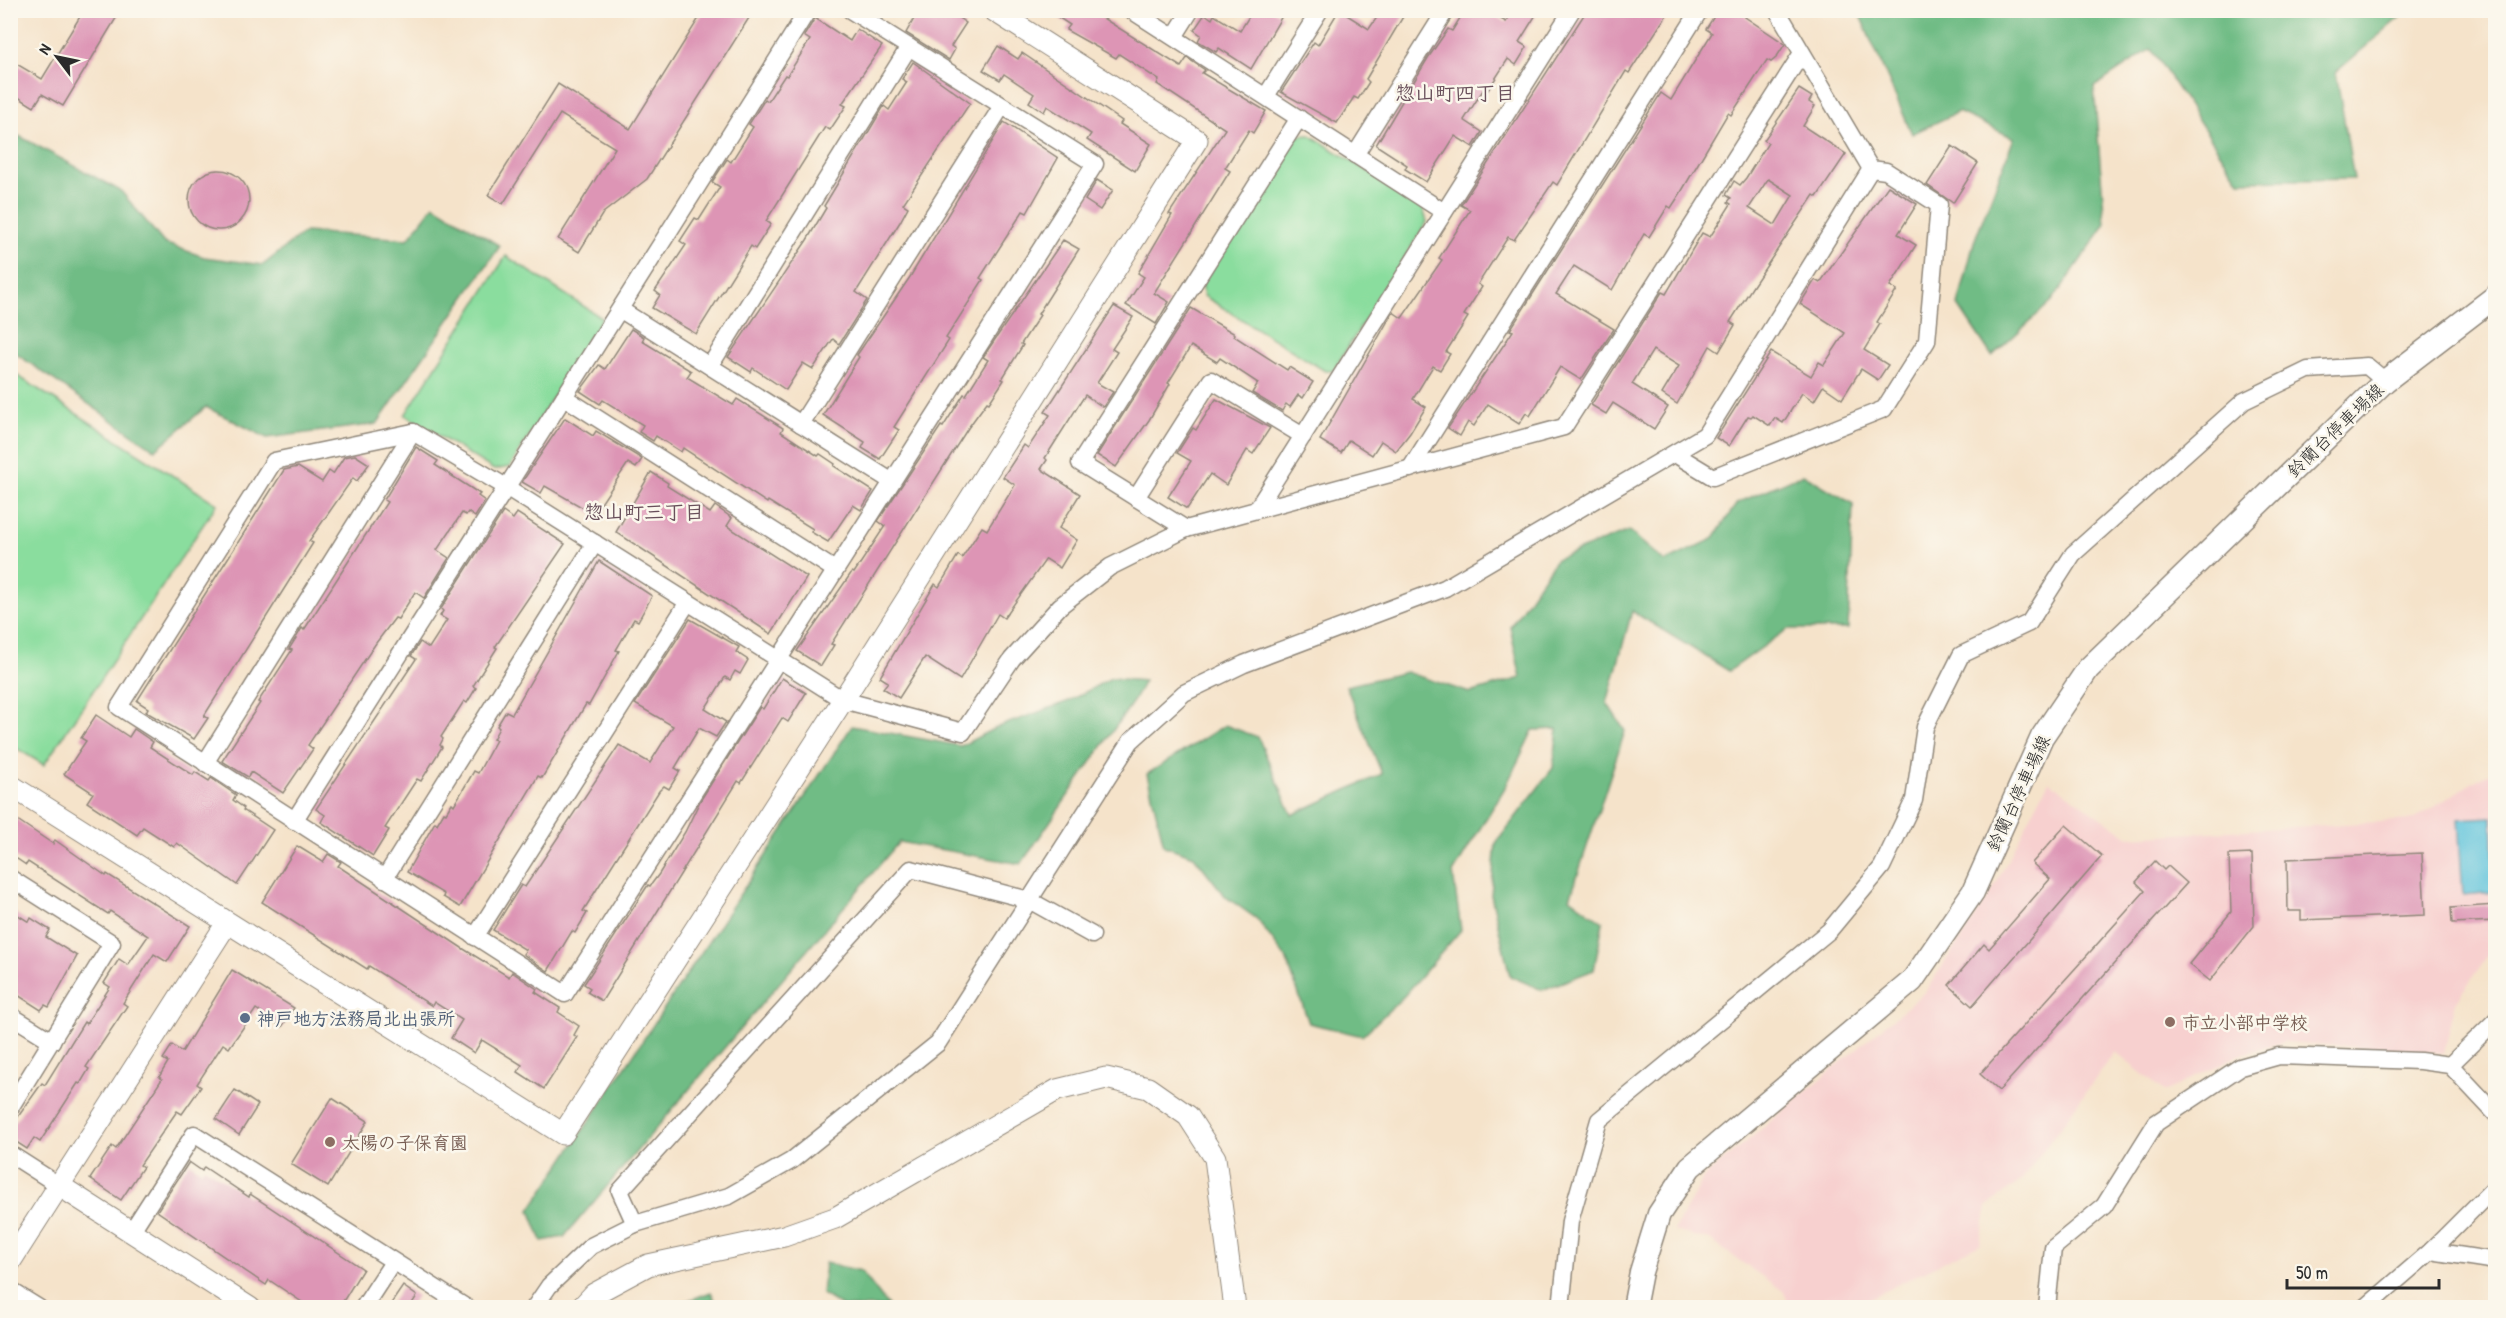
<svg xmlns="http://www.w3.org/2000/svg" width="2506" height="1318" font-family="'Patrick Hand','Klee One',sans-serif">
  <rect width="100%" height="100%" fill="#fbf7ec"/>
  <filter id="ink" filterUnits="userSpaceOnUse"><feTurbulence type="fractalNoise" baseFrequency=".0167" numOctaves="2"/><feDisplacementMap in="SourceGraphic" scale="12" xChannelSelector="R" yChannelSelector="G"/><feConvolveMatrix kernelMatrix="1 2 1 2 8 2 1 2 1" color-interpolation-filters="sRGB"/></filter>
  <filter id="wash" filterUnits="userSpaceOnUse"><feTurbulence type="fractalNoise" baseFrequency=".008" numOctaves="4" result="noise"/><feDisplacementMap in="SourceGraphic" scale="24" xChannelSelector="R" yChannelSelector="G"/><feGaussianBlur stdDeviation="1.35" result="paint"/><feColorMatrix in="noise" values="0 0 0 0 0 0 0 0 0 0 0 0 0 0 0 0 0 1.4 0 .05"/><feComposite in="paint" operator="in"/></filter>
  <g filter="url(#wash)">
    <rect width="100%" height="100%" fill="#f5e3ca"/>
    <!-- built -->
    <polygon fill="#f7d0cf" points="2495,772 2495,945 2456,1001 2444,1053 2284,1042 2239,1055 2165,1092 2115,1052 2021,1181 1987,1206 1980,1244 1852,1307 1791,1307 1783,1291 1710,1240 1674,1231 1704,1177 1925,992 1990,895 2049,781 2129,837 2413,820 2483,776"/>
    <!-- green -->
    <g fill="#8add9e" stroke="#5a8464" stroke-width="1.5">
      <polygon points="1310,135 1422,205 1427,222 1333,371 1325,371 1204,296 1202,283 1296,136"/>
      <polygon points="506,256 602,318 510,467 494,470 405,415"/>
      <polygon points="10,371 217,504 44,765 11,745"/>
    </g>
    <!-- forest -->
    <g fill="#6fbc85" stroke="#4d7458" stroke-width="1.5">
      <polygon points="1858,11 2407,11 2336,72 2354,179 2239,181 2151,49 2094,87 2105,225 2052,301 1992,356 1958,305 1974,242 2014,138 1958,112 1912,134"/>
      <polygon points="11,134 21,137 121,191 164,243 204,257 263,265 305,232 408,239 434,205 500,246 377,424 267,438 206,407 155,450 11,350"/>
      <polygon points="1803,474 1853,504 1848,629 1788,629 1729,671 1632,611 1607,703 1625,731 1570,898 1603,922 1594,970 1542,990 1510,976 1491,895 1496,843 1553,768 1558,729 1533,730 1506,786 1453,873 1461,930 1404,996 1362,1036 1309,1023 1286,958 1257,919 1226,897 1194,856 1164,846 1147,774 1225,725 1258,737 1292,815 1382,774 1346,686 1406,672 1470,693 1521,678 1510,627 1556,559 1629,531 1665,562 1713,539 1737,503"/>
      <polygon points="1111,678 1144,681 1134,700 1021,864 899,842 564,1237 542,1241 530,1210 852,726 961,746 995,728 1069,701"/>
      <polygon points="825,1263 861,1271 889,1307 843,1307 822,1294"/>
      <polygon points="711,1292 718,1307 671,1307"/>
    </g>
    <!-- water -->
    <polygon fill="#5dc3db" stroke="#447783" stroke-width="1.5" points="2492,817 2495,892 2463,895 2458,819"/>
    <g id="blocks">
      <!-- building -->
      <g fill="#dd95b5" fill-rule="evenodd">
        <polygon points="84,10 121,10 63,106 42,94 34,107 10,92 10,60 42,79"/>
        <polygon points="704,10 754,10 647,179 603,213 579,252 558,239 615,148 560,114 503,204 488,195 558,84 630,129"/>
        <polygon points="919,10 947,10 966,23 951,46 955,49 949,60 906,33"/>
        <polygon points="1047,10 1090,10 1181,67 1187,58 1205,70 1202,73 1266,111 1253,133 1249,130 1225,168 1230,171 1154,293 1169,302 1156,324 1126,305 1144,277 1138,273 1172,215 1169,214 1225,129 1157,84 1159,80 1119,54 1116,58 1066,30 1070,25"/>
        <polygon points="1253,10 1273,10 1282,16 1251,69 1219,48 1216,52 1198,41 1201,35 1194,30 1205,14 1212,19 1214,15 1240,31"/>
        <polygon points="1339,10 1369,29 1382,10 1407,10 1366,79 1369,82 1358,99 1354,97 1337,123 1281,92 1314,42 1318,45"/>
        <polygon points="1465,10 1485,10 1506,22 1514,10 1539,10 1519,42 1527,47 1516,65 1508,59 1488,90 1485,87 1464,120 1482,132 1473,147 1455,136 1426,182 1405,169 1407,165 1376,145 1428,58 1448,29 1452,31"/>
        <polygon points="1587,10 1670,10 1629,73 1626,71 1557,185 1553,182 1514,240 1508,237 1478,284 1482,287 1464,315 1468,317 1446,352 1450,354 1440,370 1433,366 1413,399 1426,407 1410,433 1396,451 1381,441 1372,455 1349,440 1341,453 1320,440 1393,312 1402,318 1442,260 1439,258 1470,210 1461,205"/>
        <polygon points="1718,10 1749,10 1745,17 1785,44 1776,58 1771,62 1767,60 1731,115 1728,113 1680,194 1671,208 1668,206 1649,237 1644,234 1612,290 1574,266 1556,294 1614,329 1581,380 1560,367 1530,416 1526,413 1519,424 1488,404 1474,426 1468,422 1460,436 1448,428 1513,331 1510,330 1661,93 1671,100 1712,33 1706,29"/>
        <polygon points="815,18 850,41 857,29 882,46 842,104 846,106 830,130 825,127 766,221 771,224 755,249 751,246 696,334 652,308 660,295 655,291 686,245 680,241 695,218 699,220 720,187 712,182 727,159 731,162 753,127 749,124 765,99 768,101 785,75 787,76 810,40 804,36"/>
        <polygon points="998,46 1018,59 1022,53 1122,121 1120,124 1151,144 1135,171 1087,140 1091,134 1047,106 1044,112 1029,102 1034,94 1004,74 1000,80 983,70"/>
        <polygon points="913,62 970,103 903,204 908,207 900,222 856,292 867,300 839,344 833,339 813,369 803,363 786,390 753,368 751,372 728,357 807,240 826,208 824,206 884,106 889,110 907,82 902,79"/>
        <path d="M1799,89l13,8 -3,5 6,4 -12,20 43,28 -29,43 -3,-2 -61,91 -23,36 5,3 -16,27 -9,-6 -33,58 -15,-10 17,-28 -26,-16 -21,34 36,23 -14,22 -41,-26 -7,11 -15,-9 71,-113 4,2 36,-61 8,4 21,-33 -3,-2 3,-4 -5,-3 8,-14 6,4 6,-7 22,-35 -4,-3zM1768,179l25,16 -18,30 -26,-17z"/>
        <polygon points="1004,122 1058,158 1027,213 1023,211 980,278 983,280 946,338 949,340 894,427 899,430 880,459 862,448 865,442 823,415 859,357 857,355 910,277"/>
        <polygon points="1952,146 1978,163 1953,203 1927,185"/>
        <circle cx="219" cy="200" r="30"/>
        <polygon points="1097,180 1113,190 1100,210 1085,200"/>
        <polygon points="1888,186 1917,204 1898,234 1916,245 1890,286 1897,290 1877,322 1880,324 1864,350 1888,365 1878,380 1861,369 1842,399 1823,386 1814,401 1802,393 1783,423 1775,418 1770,426 1753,415 1751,417 1748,416 1729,446 1716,438 1771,352 1811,376 1819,362 1824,365 1845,333 1800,304 1815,280 1820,283"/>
        <polygon points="1063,240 1079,249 1038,314 1040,315 1021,344 1023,345 1002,379 1004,380 989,403 987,402 968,428 831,644 834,645 821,666 797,651 852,572 854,573 885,526 878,521 941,426 943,427 964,394 966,395 988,360 983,357"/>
        <polygon points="1114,306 1133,317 1112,349 1117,352 1097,383 1113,392 1103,407 1085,395 1045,458 1047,460 1041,469 1080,494 1059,528 1077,540 1060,568 1046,559 1004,618 998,614 960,680 925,657 899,698 883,688 888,682 880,677 935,584 939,587 958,555 962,558 982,527 987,530 1015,485 1003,477 1024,445 1028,448 1050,415 1045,412"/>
        <polygon points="1191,308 1235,334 1234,336 1287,370 1289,367 1313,382 1303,398 1298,395 1290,407 1286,404 1282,411 1252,393 1258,383 1220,358 1217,362 1191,346 1168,383 1170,384 1149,420 1116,467 1097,455"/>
        <polygon points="631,329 644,337 642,341 691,371 687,377 733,405 737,399 783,428 781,432 818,456 820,454 835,464 834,466 873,491 861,510 853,505 828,542 811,532 813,529 768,501 767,503 683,448 681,452 656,436 653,441 639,432 643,425 603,400 600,404 580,391 599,365 605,369"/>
        <polygon points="1216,399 1270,428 1253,454 1247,450 1226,485 1210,474 1187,509 1168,497 1191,461 1177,453 1193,428 1196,430"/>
        <polygon points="565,418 593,436 596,431 642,459 636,468 628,463 594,514 545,486 541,493 522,482"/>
        <polygon points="416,447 438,461 435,465 480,494 478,496 485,501 475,517 468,512 466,515 462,513 437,550 449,558 424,598 415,592 398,619 395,618 376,643 308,745 313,749 283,793 251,772 248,777 222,761 260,703 258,702 292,650 289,649 296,638 302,628 304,630 387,502 384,500"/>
        <polygon points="355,455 369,464 357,481 353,478 309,541 313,543 204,716 208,718 194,739 146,712 148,708 137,701 284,470 298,467 322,482 329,471 333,474 344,457"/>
        <polygon points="651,472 668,483 667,486 710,513 715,506 732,518 727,526 807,577 771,634 616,532"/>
        <polygon points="503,512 513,519 517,513 565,544 495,647 497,648 473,686 476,688 467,703 464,701 441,737 443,739 440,745 442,747 421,781 417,779 385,828 389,830 373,856 321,822 325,815 316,809 416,659 411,656 420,642 429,648 447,620 440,616 443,611 441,609"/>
        <polygon points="599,561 652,596 638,621 634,619 616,650 619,651 589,705 586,704 542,778 538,776 460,907 443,897 444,894 407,872 435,822 437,824 444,812 446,813 452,803 454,805 474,771 478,773 496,740 493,739 499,728 497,726 506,711 512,714"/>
        <polygon points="690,619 739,647 736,652 748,660 740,674 735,671 730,680 725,677 705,709 726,722 716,737 699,728 675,768 680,771 669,789 664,786 659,791 583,911 587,913 575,933 572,931 548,971 523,954 526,950 493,930 521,885 525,887 619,745 650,763 673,726 635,704"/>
        <polygon points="782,678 806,693 788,722 782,718 741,783 738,781 602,1001 587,992 590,988 584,984 648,885 650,886 659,874 685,832 700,801 760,707 763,709"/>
        <polygon points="96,715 129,737 134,729 153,742 150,747 193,775 195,772 209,781 211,778 236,795 233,800 244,808 243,810 273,830 237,885 177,843 174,847 143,827 137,835 87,802 93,793 64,774 86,741 81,738"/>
        <polygon points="10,815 53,844 55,840 106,876 107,874 190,926 167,962 154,954 123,1003 127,1006 86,1067 89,1069 80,1084 78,1083 40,1142 34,1138 27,1149 10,1138 10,1128 42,1083 45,1085 84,1022 86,1024 110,987 104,983 119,959 128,965 148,936 110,911 108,914 28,862 26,865 10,854"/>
        <polygon points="2066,825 2102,856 1972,1006 1949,985 1984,944 1989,949 2050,879 2032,863"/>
        <polygon points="297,846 323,862 328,854 341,862 338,866 462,948 509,977 512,972 537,989 535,992 560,1008 558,1012 579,1026 574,1035 577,1037 544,1089 518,1072 522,1065 482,1040 474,1053 451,1038 462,1020 434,1002 432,1006 369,966 367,969 262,902"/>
        <polygon points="2422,853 2425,915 2301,920 2301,911 2288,911 2287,859"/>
        <polygon points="2252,854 2254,926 2210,981 2189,964 2231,912 2229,855"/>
        <polygon points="2155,861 2164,870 2168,866 2187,883 1999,1091 1980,1074 2145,891 2136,882"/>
        <polygon points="2496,905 2496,921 2452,923 2451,908"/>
        <polygon points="10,910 29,922 31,918 50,930 46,937 77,956 49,1007 45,1005 41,1010 10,990"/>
        <polygon points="232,970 294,1008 282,1027 256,1009 229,1048 223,1044 197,1084 201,1087 182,1114 177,1111 140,1165 143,1167 121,1200 90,1179 112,1146 116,1149 162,1079 159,1077 168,1062 163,1059 172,1045 182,1052"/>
        <polygon points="235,1090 258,1105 239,1135 216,1119"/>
        <polygon points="332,1098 368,1121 328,1187 291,1164"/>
        <polygon points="189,1162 202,1171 204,1167 249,1197 250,1194 363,1269 339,1308 311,1308 269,1280 266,1285 157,1211"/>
        <polygon points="403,1286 417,1296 409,1308 388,1308"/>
      </g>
    </g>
  </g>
  <g filter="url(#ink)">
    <use href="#blocks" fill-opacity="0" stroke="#90877a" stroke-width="1.5"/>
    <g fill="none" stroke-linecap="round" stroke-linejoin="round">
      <defs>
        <g id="minor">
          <path d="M850,10l245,154c-178,276 -354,553 -530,830l-446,-287 155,-246 139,-29 93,55 337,213 120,32 49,-73 48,-53 50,-39 76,-38 378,-102 238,-374"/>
          <polyline points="1131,10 1444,212"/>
          <polyline points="1174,37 1191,10"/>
          <polyline points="1266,96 1320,10"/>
          <polyline points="1355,155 1446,10"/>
          <polyline points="621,310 891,481"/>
          <polyline points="710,366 909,47"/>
          <polyline points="564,397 835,570"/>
          <polyline points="801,424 1002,106"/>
          <polyline points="1675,454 1713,477 1884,409 1927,341 1939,205 1886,171 1871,169 1777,10"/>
          <polyline points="1410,469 1700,10"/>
          <polyline points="1136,498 1211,380 1303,436"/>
          <polyline points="1256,510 1572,10"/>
          <polyline points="1186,529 1080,463 1299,118"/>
          <polyline points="205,763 413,432"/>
          <path d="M294,821c171,-270 345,-539 514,-811"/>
          <polyline points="10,878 112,943 10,1108"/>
          <polyline points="384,879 595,543"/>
          <polyline points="475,937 688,602"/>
          <polyline points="10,1015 52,1041"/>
          <polyline points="2450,1065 2496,1020"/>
          <polyline points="10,1154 60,1186"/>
          <polyline points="635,1224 620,1191 911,869 1029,900 1092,935"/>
          <polyline points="131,1232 194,1134 467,1308"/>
          <polyline points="2431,1251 2496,1261"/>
          <polyline points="10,1290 39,1308"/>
          <polyline points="363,1308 393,1262"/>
          <polyline points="534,1308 549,1286 591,1246 635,1224 729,1196 791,1161 938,1043 1131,741 1184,693 1244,664 1445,588 1705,435 1871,169"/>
          <polyline points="1561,1308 1570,1221 1599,1120 1829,931 1882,867 1914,800 1925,727 1961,655 2029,623 2073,554 2244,401 2308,370 2367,366 2385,381"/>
          <polyline points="2047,1308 2053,1248 2104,1206 2156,1123 2240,1067 2279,1056 2420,1061 2450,1065 2496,1114"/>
          <polyline points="2365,1308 2431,1251 2496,1186"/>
        </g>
        <g id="tertiary">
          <polyline points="10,785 563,1134 843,700 1197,140 993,10"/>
          <polyline points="60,1186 250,1308"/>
          <polyline points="10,1262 227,923"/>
          <polyline points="581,1308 594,1294 648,1265 784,1236 835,1218 1057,1090 1106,1078 1148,1088 1188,1116 1215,1158 1235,1308"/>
        </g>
        <polyline id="secondary" points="1634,1308 1641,1272 1659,1214 1690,1167 1912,981 1973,892 2042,737 2088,669 2385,381 2496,296"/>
      </defs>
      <!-- minor casing -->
      <use href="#minor" stroke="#90877a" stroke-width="19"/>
      <!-- tertiary casing -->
      <use href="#tertiary" stroke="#90877a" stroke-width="23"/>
      <!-- secondary casing -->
      <use href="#secondary" stroke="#90877a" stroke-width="25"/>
      <!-- minor -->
      <use href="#minor" stroke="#fff" stroke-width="16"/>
      <!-- tertiary -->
      <use href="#tertiary" stroke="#fff" stroke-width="21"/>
      <!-- secondary -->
      <use href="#secondary" stroke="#fff" stroke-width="22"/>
    </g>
  </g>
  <!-- markers -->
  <circle fill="#5c6f8a" stroke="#fbf7ec" stroke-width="2" cx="245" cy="1018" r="6"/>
  <g fill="#8d6e63" stroke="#fbf7ec" stroke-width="2">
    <circle cx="2170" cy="1022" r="6"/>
    <circle cx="330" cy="1142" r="6"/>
  </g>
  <g text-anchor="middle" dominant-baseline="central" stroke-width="5" stroke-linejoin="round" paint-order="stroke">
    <!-- street labels -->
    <g font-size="18" fill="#2b2b2b" stroke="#fbf7ec">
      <text transform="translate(2335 430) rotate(-44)">鈴蘭台停車場線</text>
      <text transform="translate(2018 793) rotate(-65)">鈴蘭台停車場線</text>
    </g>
    <!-- service labels -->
    <g font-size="18" font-weight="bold" fill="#4e5e75" stroke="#fbf7ec" text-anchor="start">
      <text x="257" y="1018">神戸地方法務局北出張所</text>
    </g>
    <!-- education labels -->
    <g font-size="18" font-weight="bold" fill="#785e54" stroke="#fbf7ec" text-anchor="start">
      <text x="2182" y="1022">市立小部中学校</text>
      <text x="342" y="1142">太陽の子保育園</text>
    </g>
    <!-- neighbourhood labels -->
    <g font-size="20" font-weight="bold" fill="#69505b" stroke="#fbf7ec">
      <text x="1455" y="92">惣山町四丁目</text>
      <text x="644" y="511">惣山町三丁目</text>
    </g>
  </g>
  <!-- margin -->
  <rect width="2506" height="1318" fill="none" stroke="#fbf7ec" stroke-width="36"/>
  <!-- north arrow -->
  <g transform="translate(57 57) rotate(302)" stroke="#fbf7ec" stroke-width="4.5" paint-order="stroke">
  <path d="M0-4.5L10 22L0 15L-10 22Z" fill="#2b2b2b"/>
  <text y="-9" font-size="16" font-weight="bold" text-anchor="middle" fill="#2b2b2b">N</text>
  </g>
  <!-- scale -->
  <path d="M2287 1279v9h152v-9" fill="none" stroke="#2b2b2b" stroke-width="3"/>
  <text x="2296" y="1279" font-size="18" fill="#2b2b2b" stroke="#fbf7ec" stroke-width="4.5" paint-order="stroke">50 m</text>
</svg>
